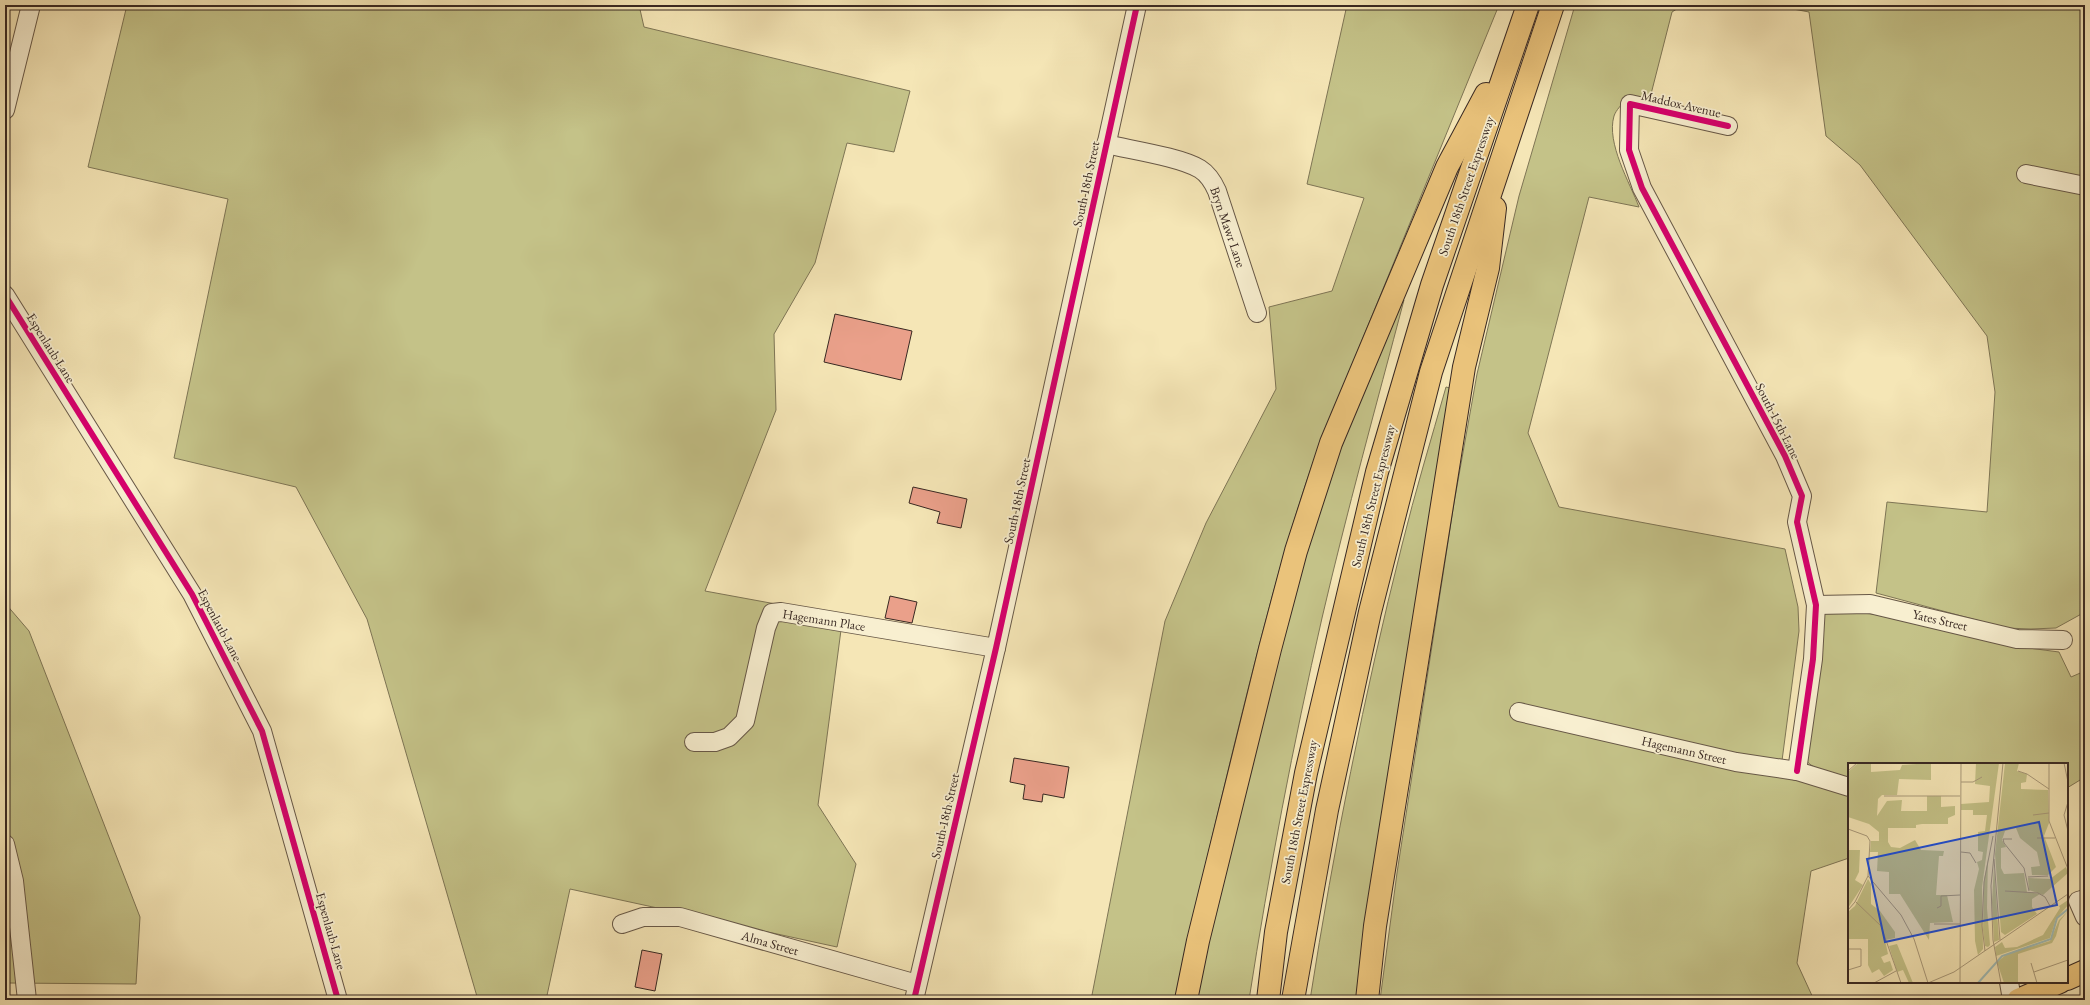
<svg xmlns="http://www.w3.org/2000/svg" width="2090" height="1005" font-family="'EB Garamond',serif">
  <rect width="100%" height="100%" fill="#f5e6b6"/>
  <filter id="stains"><feTurbulence type="fractalNoise" baseFrequency=".005" numOctaves="4"/><feColorMatrix values="0 0 0 0 .2 0 0 0 0 .09 0 0 0 0 .02 0 0 0 .5 -.17"/></filter>
  <radialGradient id="worn" r=".72"><stop offset=".6" stop-color="#630" stop-opacity="0"/><stop offset="1" stop-color="#630" stop-opacity=".3"/></radialGradient>
  <!-- green -->
  <g fill="#c4c288" stroke="#7e7555">
    <polygon points="127,5 639,5 644,27 910,91 894,152 847,143 815,263 774,334 776,410 705,591 841,616 841,630 818,805 856,864 837,947 570,889 546,1000 478,1000 367,619 296,487 174,458 228,199 88,167"/>
    <path d="M1347,5h152l-181,443c-35,99 -60,200 -85,302 -20,83 -40,166 -58,250h-84l74,-379 41,-98 70,-134 -7,-82 63,-16 32,-93 -57,-14z"/>
    <path d="M1575,5h108l-11,7 -22,86 -23,1c-5,5 -11,11 -13,17 -8,27 16,67 25,91l-50,-10 -61,236 31,74 226,42 13,58 1,24 -19,145 58,14 11,5v63l-38,13 -14,92 17,37h-434l17,-127 57,-370 23,-129 42,-178z"/>
    <polygon points="1772,5 2085,5 2085,612 2056,628 2031,629 2006,628 1876,593 1887,502 1987,512 1995,392 1987,336 1860,165 1826,136 1809,12"/>
    <path d="M1398,299l6,1c-28,106 -57,211 -82,318 -29,127 -53,253 -73,382h-53l15,-78 77,-312 42,-143z"/>
    <path d="M1446,387l8,2 -95,611h-49c24,-153 54,-305 92,-455 13,-53 29,-105 44,-158z"/>
    <polygon points="5,603 29,631 140,917 136,984 8,983 8,1000 5,1000"/>
    <polygon points="1826,610 1873,614 2006,645 2059,652 2071,677 2085,671 2085,777 2067,788 2067,764 1849,764 1849,782 1823,772 1811,765 1804,759 1818,618"/>
  </g>
  <!-- building -->
  <g fill="#eaa08a" stroke="#382822">
    <polygon points="835,314 912,331 901,380 824,362"/>
    <polygon points="913,487 967,499 961,528 937,523 940,512 909,503"/>
    <polygon points="890,596 917,602 912,623 885,618"/>
    <polygon points="1014,758 1069,767 1064,798 1043,794 1042,802 1023,799 1025,785 1010,782"/>
    <polygon points="642,950 662,954 655,991 635,987"/>
  </g>
  <g fill="none" stroke-linecap="round" stroke-linejoin="round">
    <defs>
      <g id="minor">
        <polyline points="5,110 31,5"/>
        <polyline points="1728,126 1630,104 1629,150 1642,188 1785,456 1802,496 1797,522 1816,605 1813,659 1797,771"/>
        <path d="M1106,144c25,6 74,13 94,25 8,5 13,13 17,22l40,122"/>
        <polyline points="2026,174 2085,186"/>
        <polyline points="5,295 192,594 262,731 338,1000"/>
        <polyline points="1816,605 1870,604 2017,639 2063,640"/>
        <polyline points="1519,712 1736,762 1797,771 1849,787"/>
        <polyline points="694,742 715,742 729,737 745,721 766,628 772,613 781,612 996,648"/>
        <polyline points="5,844 14,881 27,1000"/>
        <polyline points="2085,899 2078,901 2085,917"/>
        <polyline points="622,924 643,917 680,917 917,984"/>
        <polyline points="2009,982 2012,1000"/>
        <polyline points="914,1000 996,648 1137,5"/>
      </g>
      <g id="major">
        <polyline points="2067,979 2085,971"/>
        <polyline points="2018,1000 2060,982"/>
      </g>
      <g id="highway">
        <polyline points="1186,1000 1198,941 1270,649 1296,551 1331,443 1447,167 1486,94"/>
        <polyline points="1268,1000 1276,932 1306,773 1377,472 1432,285 1528,5"/>
        <polyline points="1293,1000 1327,810 1370,612 1431,372 1553,5"/>
        <polyline points="1367,1000 1375,926 1464,367 1488,268 1495,208"/>
      </g>
    </defs>
    <!-- minor casing -->
    <use href="#minor" stroke="#675847" stroke-width="20"/>
    <!-- major casing -->
    <use href="#major" stroke="#382822" stroke-width="24"/>
    <!-- highway casing -->
    <use href="#highway" stroke="#382822" stroke-width="24"/>
    <!-- minor -->
    <use href="#minor" stroke="#f8efd0" stroke-width="18"/>
    <!-- major -->
    <use href="#major" stroke="#eac37b" stroke-width="22"/>
    <!-- highway -->
    <use href="#highway" stroke="#eac37b" stroke-width="22"/>
    <defs>
      <g id="cycleway">
        <polyline points="1728,126 1630,104 1629,150 1642,188 1785,456 1802,496 1797,522 1816,605 1813,659 1797,771"/>
        <polyline points="5,295 192,594 262,731 338,1000"/>
        <polyline points="914,1000 996,648 1137,5"/>
      </g>
    </defs>
    <!-- cycleway casing -->
    <use href="#cycleway" stroke="#f8efd0" stroke-width="8"/>
    <!-- cycleway -->
    <use href="#cycleway" stroke="#d6006c" stroke-width="6"/>
  </g>
  <g text-anchor="middle" dominant-baseline="central" stroke-width="3.5" stroke-linejoin="round" paint-order="stroke">
    <!-- street labels -->
    <g font-size="13" fill="#382822" stroke="#f8efd0">
      <text transform="translate(1681 104) rotate(13)">Maddox Avenue</text>
      <text transform="translate(1086 184) rotate(-78)">South 18th Street</text>
      <text transform="translate(1466 186) rotate(-71)">South 18th Street Expressway</text>
      <text transform="translate(1228 227) rotate(71)">Bryn Mawr Lane</text>
      <text transform="translate(51 348) rotate(58)">Espenlaub Lane</text>
      <text transform="translate(1778 421) rotate(63)">South 15th Lane</text>
      <text transform="translate(1373 496) rotate(-76)">South 18th Street Expressway</text>
      <text transform="translate(1017 501) rotate(-78)">South 18th Street</text>
      <text transform="translate(824 620) rotate(9)">Hagemann Place</text>
      <text transform="translate(1940 620) rotate(13)">Yates Street</text>
      <text transform="translate(220 625) rotate(62)">Espenlaub Lane</text>
      <text transform="translate(1684 750) rotate(13)">Hagemann Street</text>
      <text transform="translate(1299 812) rotate(-79)">South 18th Street Expressway</text>
      <text transform="translate(945 816) rotate(-77)">South 18th Street</text>
      <text transform="translate(331 931) rotate(74)">Espenlaub Lane</text>
      <text transform="translate(770 943) rotate(16)">Alma Street</text>
    </g>
  </g>
  <!-- overview -->
  <g transform="translate(1848 763)">
    <rect width="220" height="220" fill="#f5e6b6"/>
    <path d="M23,0v9l29,-2 2,-5 29,-2v17l-32,-1 -2,16h-15l-4,4 -1,17 10,-15 15,-1 -1,11h26v-15h14v11l14,-1v9l-7,3v6h-26l-6,1v3h-28v14l3,5 9,1 15,-8 6,10 23,1 -1,5h-4l-3,39h11l6,27 -23,1 -1,17 -29,-46h-11v-22l-12,-1 1,-19h-8l1,-11h8v-9l-10,-8 -21,-7v-45l9,-8zM128,0h23l-17,124 1,62 -5,6 -3,-14 -1,-51 5,-21 -2,-7 5,-2 1,-8 -5,-1v-19l7,-1 2,-16h-14v-5h-12v-6l28,-2 1,-16 -15,-2zM157,0h14l-2,8 10,3 -1,8 -5,1v6l27,1 1,33 -5,13 12,31 -8,8h-16l-1,-8 9,-1 -3,-14 -17,-14 -4,-10 -11,3 -3,9 4,7 -5,1v20l3,6 20,-1 3,19 13,2 -8,5v8l5,7 -32,21 -4,-3 -6,-78zM0,87h12l-1,22 -4,8 8,5 -15,23zM140,96l-1,49 3,37 -2,2 -3,-1 -2,-16 1,-50zM146,103l5,74 -5,2 -2,-40zM218,104l2,6 -25,22 -14,-5 -1,-12 22,1zM20,116l3,5v20l9,7 15,21v6l-10,2 3,14 -7,3 3,6 6,-2 3,9 -9,6 -5,-7 -7,4 -4,-8v-26h-20v-27l7,-6zM220,137v5l-12,14 -6,19 -54,18 -1,-9 7,-5 3,6 12,-1 26,-12 17,-27 -1,-2zM220,148l-8,10 -4,15 -4,7 -34,11v29h-14l-7,-21 10,-8 43,-13 9,-21zM49,181l16,39h-4l-6,-13 -6,2 -8,-26z" fill="#c4c288"/>
    <path fill="none" stroke="#a0bdb8" stroke-width="2" d="M130,220l24,-27 49,-17 6,-21 11,-9"/>
    <path fill="none" stroke="#a99a7b" stroke-width="1" d="M201,0v58l19,48M216,0l4,19M0,8l9,-8M170,8l9,3 22,15M113,19h12l9,-5M36,33h76M220,39l-4,13 4,16M185,52l16,-2M0,66l19,7 3,5 -2,35 -13,26 -7,8M189,75h18M164,76h-9l1,4 20,25 5,23M113,89l9,1 6,10M146,96l6,81M20,113l33,39 13,24 14,44M180,114l20,-1M157,128l33,2 7,4 5,9M8,139l25,24 20,57M89,145l4,-2v-10l19,-1M86,161h26M0,186h13v17l-13,4M137,188l-3,-25 2,-44 9,-46M183,200l6,20M186,209l34,-12M26,220l22,-12M80,220l26,-11 114,-78M112,220l1,-220M153,220l-8,-43 -2,-54 12,-123"/>
    <path fill="#1d4ed8" fill-opacity="0.15" stroke="#1d4ed8" stroke-width="2" d="M191,59l18,83 -172,37 -18,-83z"/>
    <rect width="220" height="220" fill="none" stroke="#382822" stroke-width="2"/>
  </g>
  <!-- margin -->
  <rect width="2090" height="1005" fill="none" stroke="#f5e6b6" stroke-width="20"/>
  <rect x="6" y="6" width="2078" height="993" fill="none" stroke="#382822" stroke-width="2"/>
  <rect x="10" y="10" width="2070" height="985" fill="none" stroke="#382822"/>
  <rect width="100%" height="100%" filter="url(#stains)"/>
  <rect width="100%" height="100%" fill="url(#worn)"/>
</svg>
